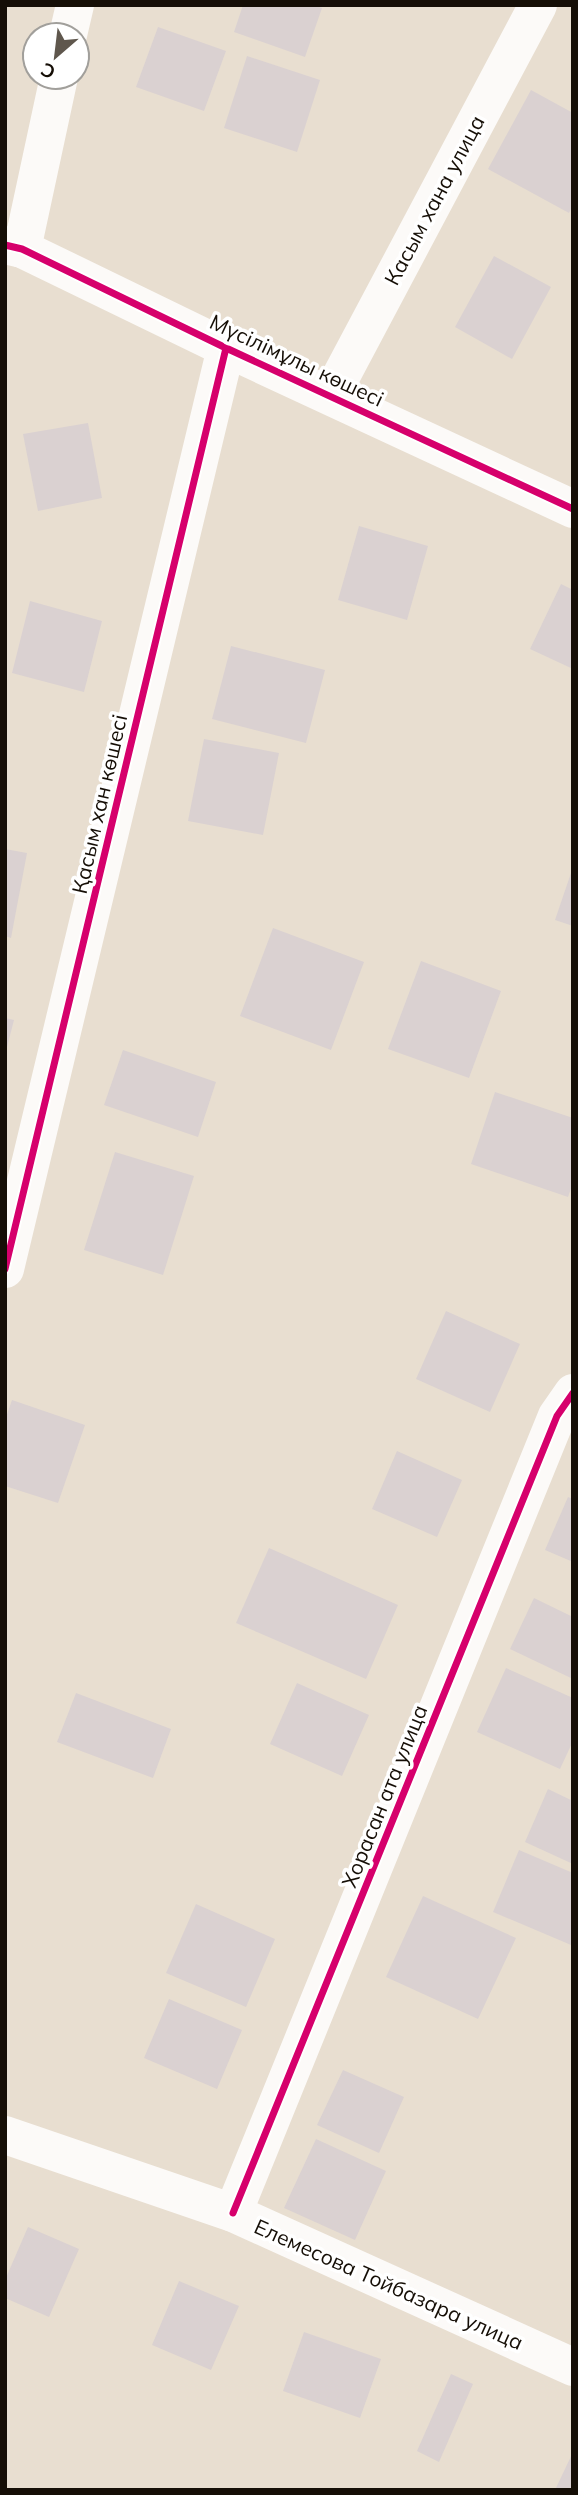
<svg xmlns="http://www.w3.org/2000/svg" width="578" height="2495" font-family="Mulish,sans-serif">
  <rect width="100%" height="100%" fill="#e8ded0"/>
  <!-- building -->
  <g fill="#dad1d1">
    <polygon points="243,5 313,5 322,8 305,57 234,32"/>
    <polygon points="158,27 226,51 204,111 136,87"/>
    <polygon points="247,56 320,80 297,152 224,128"/>
    <polygon points="531,90 573,113 573,205 569,213 488,169"/>
    <polygon points="494,256 551,287 512,359 455,327"/>
    <polygon points="88,423 102,498 38,511 23,434"/>
    <polygon points="359,526 428,546 407,620 338,600"/>
    <polygon points="561,584 573,590 573,669 530,649"/>
    <polygon points="30,601 102,621 84,692 12,673"/>
    <polygon points="231,646 325,670 306,743 212,719"/>
    <polygon points="204,739 279,753 263,835 188,821"/>
    <polygon points="5,849 27,853 11,938 5,936"/>
    <polygon points="572,870 573,870 573,926 555,920"/>
    <polygon points="273,928 364,962 331,1050 240,1016"/>
    <polygon points="421,961 501,991 469,1078 388,1049"/>
    <polygon points="5,1018 14,1020 6,1051 5,1051"/>
    <polygon points="123,1050 216,1082 198,1137 104,1105"/>
    <polygon points="495,1092 573,1118 573,1183 568,1197 471,1164"/>
    <polygon points="115,1152 194,1176 163,1275 84,1250"/>
    <polygon points="446,1311 520,1344 490,1412 416,1379"/>
    <polygon points="12,1400 85,1425 58,1503 5,1486 5,1420"/>
    <polygon points="397,1451 462,1480 437,1537 372,1509"/>
    <polygon points="568,1497 573,1499 573,1562 545,1550"/>
    <polygon points="269,1548 398,1605 366,1679 236,1623"/>
    <polygon points="534,1598 573,1617 573,1679 510,1649"/>
    <polygon points="506,1668 573,1698 573,1741 560,1769 477,1732"/>
    <polygon points="297,1683 369,1715 342,1776 270,1744"/>
    <polygon points="76,1693 171,1729 153,1778 57,1742"/>
    <polygon points="548,1789 573,1801 573,1864 525,1842"/>
    <polygon points="519,1850 573,1873 573,1940 571,1945 493,1912"/>
    <polygon points="423,1896 516,1938 478,2019 386,1977"/>
    <polygon points="196,1904 275,1939 246,2007 166,1973"/>
    <polygon points="169,1999 242,2030 217,2089 144,2058"/>
    <polygon points="343,2070 404,2097 379,2153 317,2125"/>
    <polygon points="316,2139 386,2171 355,2240 284,2208"/>
    <polygon points="28,2227 79,2249 49,2317 5,2298 5,2280"/>
    <polygon points="179,2281 239,2306 211,2370 152,2345"/>
    <polygon points="304,2332 381,2359 360,2418 283,2391"/>
    <polygon points="451,2374 473,2384 439,2462 417,2451"/>
    <polygon points="573,2452 573,2490 555,2490"/>
  </g>
  <g fill="none" stroke-linecap="round" stroke-linejoin="round">
    <!-- minor -->
    <g stroke="#fcfaf8" stroke-width="38">
      <polyline points="68,35 75,5"/>
      <polyline points="5,245 22,249 226,348 573,509"/>
      <polyline points="22,249 59,77"/>
      <polyline points="331,395 538,5"/>
      <polyline points="5,1269 226,348"/>
      <polyline points="5,2135 233,2213 573,2367"/>
      <polyline points="233,2213 557,1416 573,1393"/>
    </g>
    <defs>
      <g id="cycleway">
        <polyline points="5,245 22,249 226,348 573,509"/>
        <polyline points="5,1269 226,348"/>
        <polyline points="233,2213 557,1416 573,1393"/>
      </g>
    </defs>
    <!-- cycleway casing -->
    <use href="#cycleway" stroke="#fff" stroke-width="11"/>
    <!-- cycleway -->
    <use href="#cycleway" stroke="#d6006c" stroke-width="7"/>
  </g>
  <g text-anchor="middle" dominant-baseline="central" stroke-width="7" stroke-linejoin="round" paint-order="stroke">
    <!-- street labels -->
    <g font-size="21" fill="#150e06" stroke="#fff">
      <text transform="translate(434 200) rotate(-62)">Касым хана улица</text>
      <text transform="translate(297 360) rotate(25)">Мүсілімұлы көшесі</text>
      <text transform="translate(99 804) rotate(-77)">Қасым хан көшесі</text>
      <text transform="translate(384 1796) rotate(-68)">Хорасан ата улица</text>
      <text transform="translate(389 2284) rotate(24)">Елемесова Тойбазара улица</text>
    </g>
  </g>
  <!-- border -->
  <rect width="578" height="2495" fill="none" stroke="#150e06" stroke-width="14"/>
  <!-- north arrow -->
  <g transform="translate(56 56) rotate(208)"><circle r="33" fill="#ffffff" stroke="#a19f9b" stroke-width="2"/>
  <path d="M0-5L12 26L0 18L-12 26Z" fill="#5f574d"/>
  <text y="-10" font-size="19" font-weight="bold" text-anchor="middle" fill="#150e06">С</text>
  </g>
</svg>
